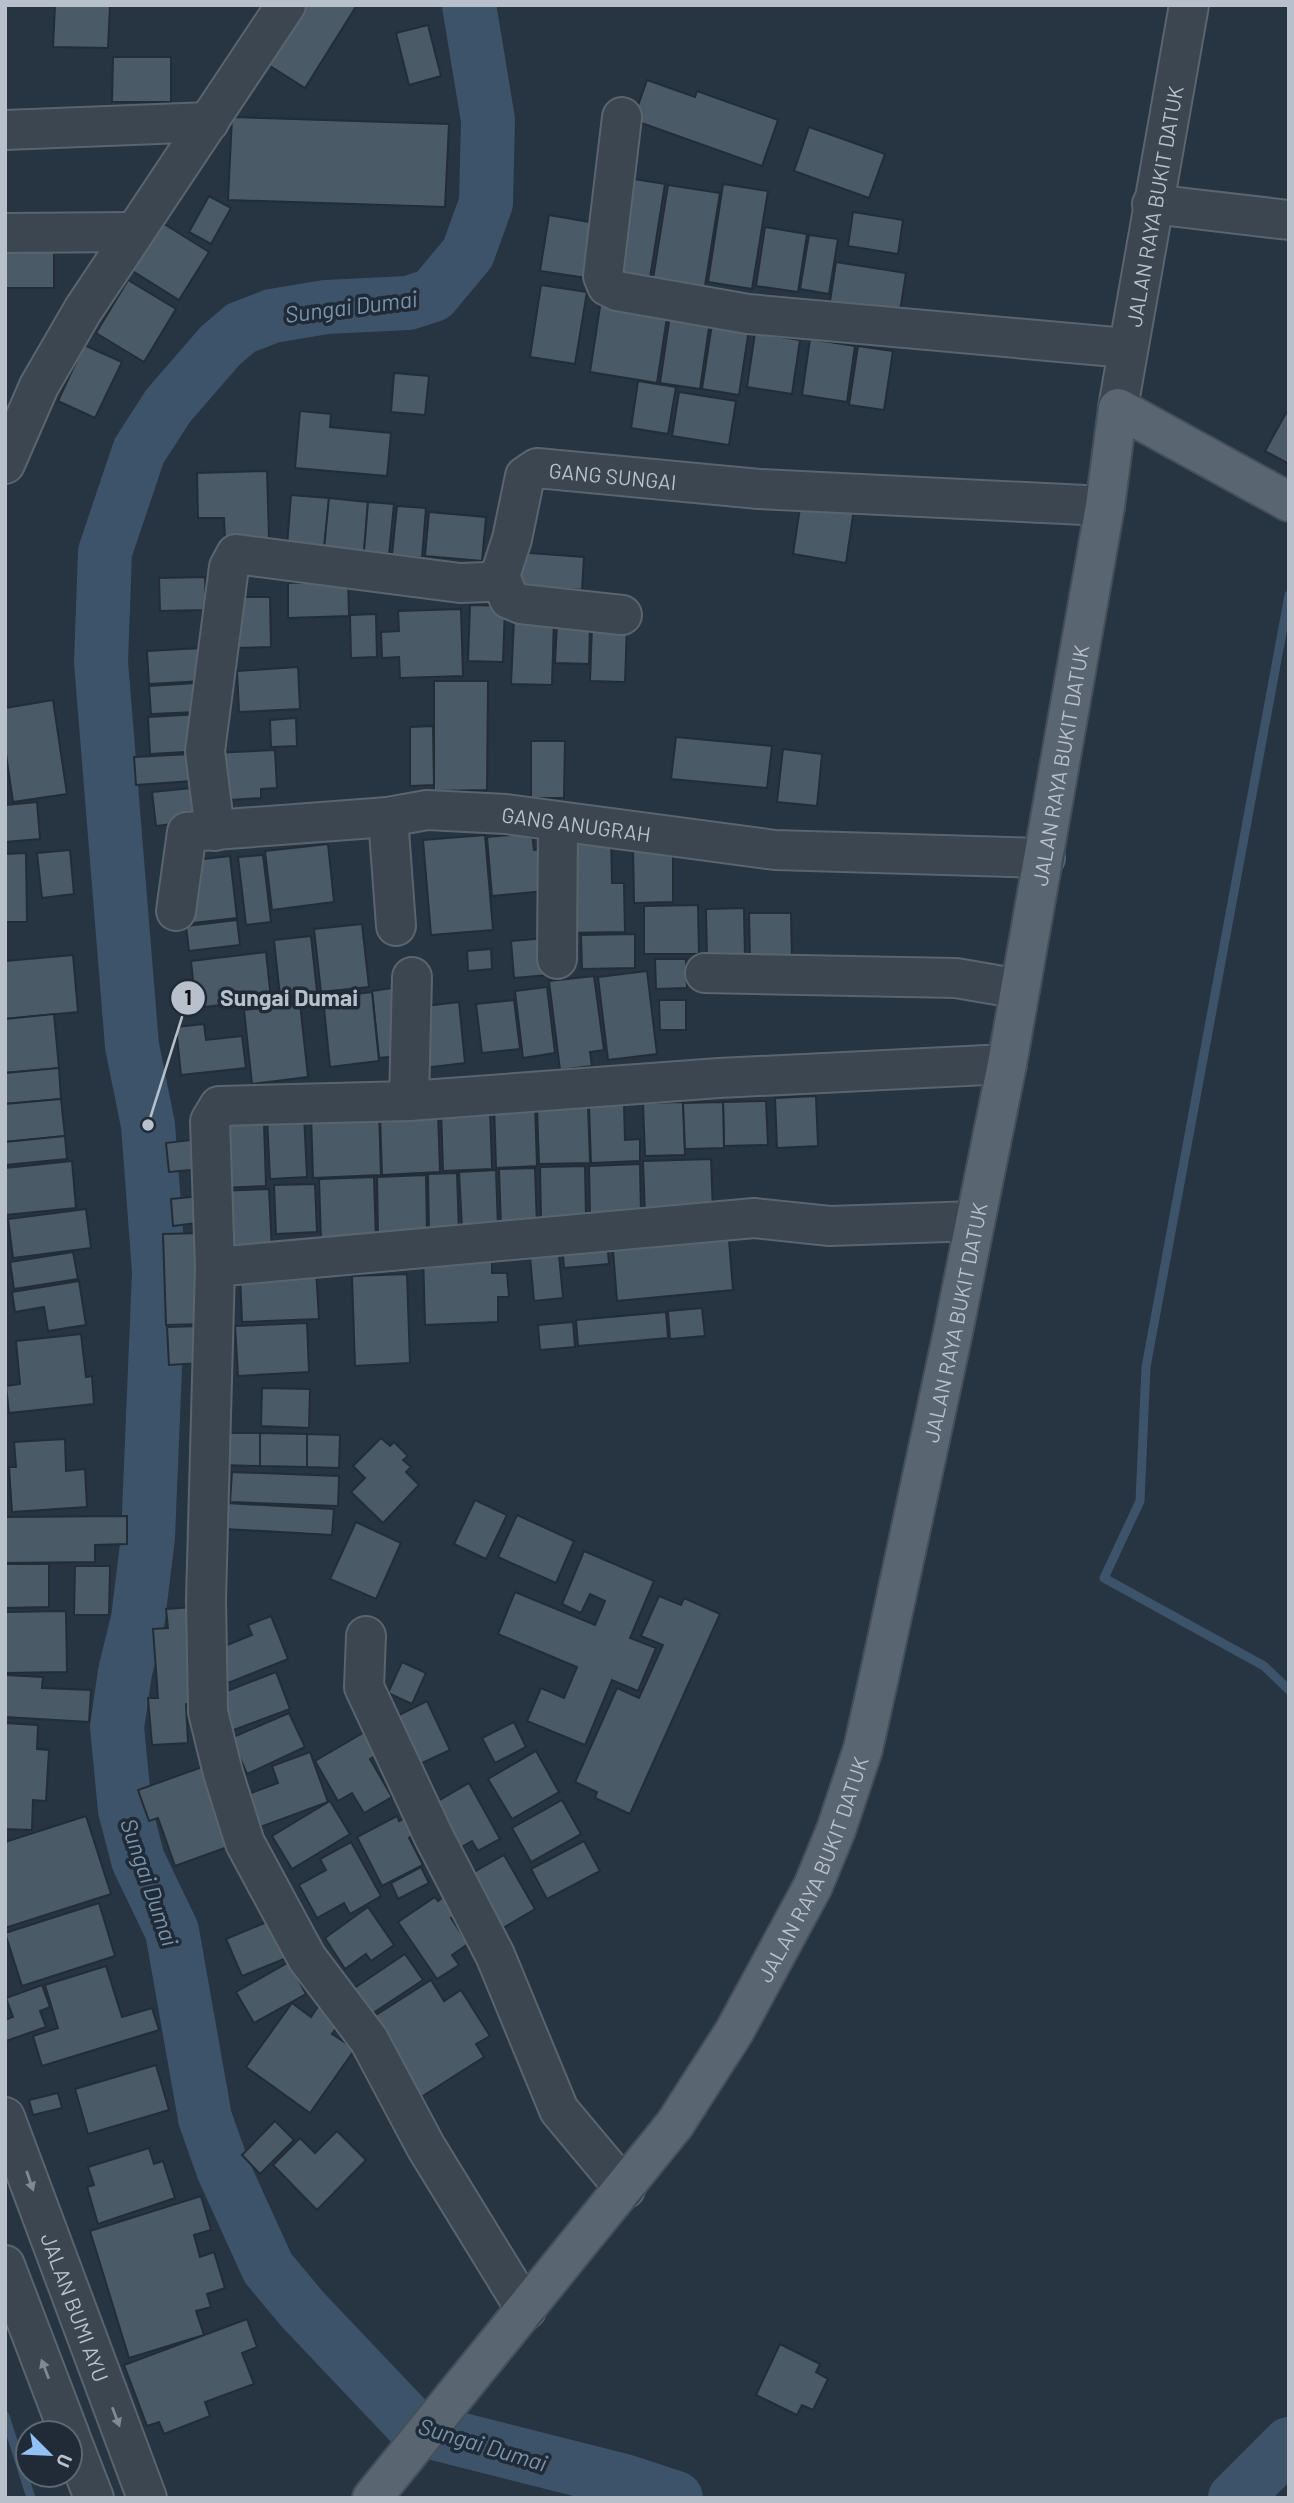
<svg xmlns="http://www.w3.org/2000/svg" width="1294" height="2503" font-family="Barlow,sans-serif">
  <rect width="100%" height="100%" fill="#273441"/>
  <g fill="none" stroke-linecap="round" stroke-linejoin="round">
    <!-- stream -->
    <g stroke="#3d536a" stroke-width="9">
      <polyline points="1289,595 1146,1367 1140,1501 1104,1578 1264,1666 1289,1690"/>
      <polyline points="5,2416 31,2498"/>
    </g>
    <!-- river -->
    <g stroke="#3d536a" stroke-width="54">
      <polyline points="469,5 488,120 486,203 468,253 433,295 408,303 326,307 272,316 241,328 220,346 168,406 139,451 105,552 101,662 132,1046 148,1125 159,1272 148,1537 138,1619 125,1672 117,1727 125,1810 138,1860 172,1931 205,2118 223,2169 268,2268 303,2310 415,2428 624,2481 676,2498"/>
      <polyline points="1235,2498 1289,2444"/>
    </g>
  </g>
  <!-- building -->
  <g fill="#4b5a67" stroke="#222d38" stroke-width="2">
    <polygon points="55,5 110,5 108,48 53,47"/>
    <polygon points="292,5 357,5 305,88 259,59"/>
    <polygon points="428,25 441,76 409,85 396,33"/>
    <polygon points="113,57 171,57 171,102 112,102"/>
    <polygon points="647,80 695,97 697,91 778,120 762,166 633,120"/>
    <polygon points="232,117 449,124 445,207 228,200"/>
    <polygon points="809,127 885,154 869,198 794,171"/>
    <polygon points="628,178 665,184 649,284 612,279"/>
    <polygon points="723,184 768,191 752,289 708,282"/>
    <polygon points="668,185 720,193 704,292 652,285"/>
    <polygon points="209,196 231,208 211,244 189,232"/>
    <polygon points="853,212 903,220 898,254 848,246"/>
    <polygon points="549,215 595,223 587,278 540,271"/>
    <polygon points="161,222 209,252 179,300 131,270"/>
    <polygon points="765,227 807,234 798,292 756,286"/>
    <polygon points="809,235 838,239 829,294 800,289"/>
    <polygon points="54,242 54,288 5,288 5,243"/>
    <polygon points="836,262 906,273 899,318 829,308"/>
    <polygon points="128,280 176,309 144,362 96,333"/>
    <polygon points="541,285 587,292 575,364 530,357"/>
    <polygon points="601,300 668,311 657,383 590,372"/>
    <polygon points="670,315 710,321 700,389 660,383"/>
    <polygon points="712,324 749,329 739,395 702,389"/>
    <polygon points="755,333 800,340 792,394 747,387"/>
    <polygon points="810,339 855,346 847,402 802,395"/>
    <polygon points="84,345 122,362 95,418 58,401"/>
    <polygon points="858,346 893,351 884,410 849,405"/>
    <polygon points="394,373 429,376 425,415 391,412"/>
    <polygon points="638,381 676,387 668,434 631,428"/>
    <polygon points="679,392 736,401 729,445 672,436"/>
    <polygon points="300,411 331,414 330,427 391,433 387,476 295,468"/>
    <polygon points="1286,413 1289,414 1289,464 1265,451"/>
    <polygon points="267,471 269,538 225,539 224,518 198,518 197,473"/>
    <polygon points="291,495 329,498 324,549 287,546"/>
    <polygon points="329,498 368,502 364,552 324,549"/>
    <polygon points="801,501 854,509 846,563 793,554"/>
    <polygon points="368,502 394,504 389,555 364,552"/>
    <polygon points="397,506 426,508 422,558 392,555"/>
    <polygon points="429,512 486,517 482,561 425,556"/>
    <polygon points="516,552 584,557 582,590 513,585"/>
    <polygon points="205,577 206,610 160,611 159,578"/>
    <polygon points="348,581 349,616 288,618 288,583"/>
    <polygon points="232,597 270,597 271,647 233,648"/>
    <polygon points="470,605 505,606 503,662 468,661"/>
    <polygon points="461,609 463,676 400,678 399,657 382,658 381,632 399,631 398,611"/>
    <polygon points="376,614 377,657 351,658 350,615"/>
    <polygon points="514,618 554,619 552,685 511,684"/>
    <polygon points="557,624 590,625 589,664 555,663"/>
    <polygon points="592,626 627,627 625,682 590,681"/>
    <polygon points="202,648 204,681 149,684 147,651"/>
    <polygon points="298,667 300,709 239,712 237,671"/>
    <polygon points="434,681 488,681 487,790 434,791"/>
    <polygon points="196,683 197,712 151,714 149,686"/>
    <polygon points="53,700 67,794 13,802 5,747 5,708"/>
    <polygon points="201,714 203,751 150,754 148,717"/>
    <polygon points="296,718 297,746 271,747 270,720"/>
    <polygon points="433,726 434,785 410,786 410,727"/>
    <polygon points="676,737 772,746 767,788 671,779"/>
    <polygon points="531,741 565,741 564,798 531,798"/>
    <polygon points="783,749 822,754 817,806 777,802"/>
    <polygon points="275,750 277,788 261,789 261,798 230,800 230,790 213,791 211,753"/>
    <polygon points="191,754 192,781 136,785 134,757"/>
    <polygon points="202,787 206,820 156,826 152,792"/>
    <polygon points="37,802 40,839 5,842 5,805"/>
    <polygon points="532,833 534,850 542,849 545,891 492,896 487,837"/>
    <polygon points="485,835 493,930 431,935 423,840"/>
    <polygon points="570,835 611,835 612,883 624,883 625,932 564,933"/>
    <polygon points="328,844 334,902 272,910 265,851"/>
    <polygon points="673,845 673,902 634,903 633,846"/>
    <polygon points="70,850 74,894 42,898 37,853"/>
    <polygon points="26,853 27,922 5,922 5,854"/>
    <polygon points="263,855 271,922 246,925 238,857"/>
    <polygon points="230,856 237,918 193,923 186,861"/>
    <polygon points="698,905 699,954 644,954 644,906"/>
    <polygon points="744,908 745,958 707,958 706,909"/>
    <polygon points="749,913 791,913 792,961 750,961"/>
    <polygon points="237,920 240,945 189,951 186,926"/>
    <polygon points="362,924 369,987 321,992 314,929"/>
    <polygon points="635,934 635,968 582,969 581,935"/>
    <polygon points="311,936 317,992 280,996 274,940"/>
    <polygon points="546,938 549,975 514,978 511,941"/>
    <polygon points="491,949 492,969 468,971 467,951"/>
    <polygon points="266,952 271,999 196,1008 191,961"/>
    <polygon points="73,955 78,1012 5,1019 5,961"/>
    <polygon points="655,959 686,959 687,988 656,989"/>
    <polygon points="647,971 657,1054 608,1060 598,977"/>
    <polygon points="594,976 604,1050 590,1052 592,1066 560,1070 549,981"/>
    <polygon points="547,987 555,1053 523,1058 515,991"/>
    <polygon points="392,988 399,1056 379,1058 372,991"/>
    <polygon points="372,992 379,1061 330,1067 323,998"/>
    <polygon points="514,1000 520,1049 482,1053 476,1004"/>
    <polygon points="659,1000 686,1000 686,1030 660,1030"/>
    <polygon points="459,1002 465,1063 424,1068 417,1007"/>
    <polygon points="300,1003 308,1077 252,1084 244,1010"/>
    <polygon points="54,1014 59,1068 5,1073 5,1019"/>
    <polygon points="204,1024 206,1040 242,1036 246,1068 181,1075 176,1027"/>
    <polygon points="59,1068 61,1099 5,1104 5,1073"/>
    <polygon points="816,1096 818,1146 777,1148 775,1098"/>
    <polygon points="61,1099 65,1136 5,1142 5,1104"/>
    <polygon points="766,1101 768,1145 724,1146 723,1102"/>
    <polygon points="535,1102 537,1166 496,1168 494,1104"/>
    <polygon points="683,1102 685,1155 645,1156 643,1103"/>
    <polygon points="723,1102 724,1148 685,1149 683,1103"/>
    <polygon points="624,1104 625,1140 640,1139 640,1161 591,1163 589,1106"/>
    <polygon points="588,1105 590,1163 539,1164 537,1107"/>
    <polygon points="490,1107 492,1169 443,1171 441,1109"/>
    <polygon points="379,1112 381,1175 313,1178 311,1115"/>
    <polygon points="438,1112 440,1172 382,1175 380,1114"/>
    <polygon points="304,1115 307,1177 270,1179 267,1117"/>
    <polygon points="264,1122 266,1186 217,1188 215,1124"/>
    <polygon points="65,1136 67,1159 5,1165 5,1142"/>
    <polygon points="199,1139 202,1169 169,1172 166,1143"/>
    <polygon points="711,1159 713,1212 645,1214 643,1161"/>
    <polygon points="72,1161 76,1208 5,1215 5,1168"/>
    <polygon points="640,1164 641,1214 590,1216 589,1166"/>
    <polygon points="585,1166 586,1217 541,1219 540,1167"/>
    <polygon points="535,1168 537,1226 501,1228 499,1169"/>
    <polygon points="496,1170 498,1228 462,1229 459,1172"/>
    <polygon points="457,1173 459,1233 429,1234 428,1174"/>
    <polygon points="426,1175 427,1235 378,1237 377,1177"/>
    <polygon points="374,1177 376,1241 321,1242 319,1179"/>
    <polygon points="315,1184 317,1232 276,1234 274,1185"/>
    <polygon points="269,1189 272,1251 218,1253 216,1191"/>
    <polygon points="201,1196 204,1222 173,1226 171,1199"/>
    <polygon points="86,1209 91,1248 13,1258 8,1219"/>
    <polygon points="728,1227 733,1290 617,1301 612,1238"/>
    <polygon points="201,1233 204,1324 166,1325 163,1234"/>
    <polygon points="607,1239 609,1264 564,1268 562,1243"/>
    <polygon points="558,1244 563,1298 534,1301 529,1246"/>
    <polygon points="492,1251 492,1273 507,1273 509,1297 498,1297 498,1322 425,1325 423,1254"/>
    <polygon points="73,1252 78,1279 14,1289 10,1262"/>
    <polygon points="316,1270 319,1319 242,1322 240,1274"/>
    <polygon points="407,1274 410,1363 355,1366 352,1276"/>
    <polygon points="79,1281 86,1325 48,1331 44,1307 15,1312 12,1292"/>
    <polygon points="702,1308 705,1336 670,1339 668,1311"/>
    <polygon points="666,1312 668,1338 578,1346 576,1320"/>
    <polygon points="573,1322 575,1347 540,1350 538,1325"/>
    <polygon points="307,1323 309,1372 238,1376 235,1326"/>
    <polygon points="200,1326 201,1363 169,1365 167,1327"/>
    <polygon points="81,1334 86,1377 92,1376 94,1404 9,1413 6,1386 20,1384 16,1341"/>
    <polygon points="262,1388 310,1389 309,1428 261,1426"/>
    <polygon points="222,1433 260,1433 260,1466 221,1465"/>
    <polygon points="260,1433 307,1434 307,1467 260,1466"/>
    <polygon points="307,1434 340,1435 339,1468 307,1467"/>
    <polygon points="381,1438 390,1446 394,1442 408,1456 403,1460 411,1467 406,1472 419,1485 383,1523 351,1492 365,1478 353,1466"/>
    <polygon points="65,1439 66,1471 85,1469 87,1507 12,1512 9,1467 16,1467 14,1442"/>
    <polygon points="232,1472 339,1476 338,1506 230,1502"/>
    <polygon points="475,1500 507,1515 486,1559 454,1544"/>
    <polygon points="227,1503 334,1509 332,1535 225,1529"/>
    <polygon points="517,1515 574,1541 556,1583 498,1557"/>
    <polygon points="127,1516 127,1544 95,1545 95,1562 5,1563 5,1517"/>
    <polygon points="356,1522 401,1543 376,1599 330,1579"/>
    <polygon points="584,1551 654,1581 630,1638 656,1648 638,1691 612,1680 585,1745 527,1721 541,1688 564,1698 577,1667 498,1634 515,1592 595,1625 605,1601 590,1594 581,1613 562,1604"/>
    <polygon points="5,1564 49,1564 49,1607 5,1608"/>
    <polygon points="75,1566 110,1566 109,1615 74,1615"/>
    <polygon points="659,1596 681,1605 684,1598 720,1614 630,1814 595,1798 597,1792 575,1782 617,1688 639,1698 663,1645 641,1636"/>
    <polygon points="193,1607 199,1702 186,1704 188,1743 152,1745 148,1698 158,1698 153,1629 168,1628 166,1609"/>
    <polygon points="66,1611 67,1672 5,1673 5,1612"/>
    <polygon points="271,1616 288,1659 228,1683 215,1650 252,1635 248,1625"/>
    <polygon points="402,1662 426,1673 412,1704 388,1693"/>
    <polygon points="276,1672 290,1709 231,1731 217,1695"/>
    <polygon points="5,1675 43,1677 42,1688 91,1690 89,1722 5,1717"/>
    <polygon points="427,1701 450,1750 418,1765 395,1717"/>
    <polygon points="289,1713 305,1747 247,1774 231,1738"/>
    <polygon points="514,1722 526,1747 495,1763 482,1738"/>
    <polygon points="5,1723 38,1725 37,1749 49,1750 46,1801 33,1800 32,1830 5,1829"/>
    <polygon points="368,1730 381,1752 370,1759 392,1797 364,1813 352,1793 338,1801 315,1761"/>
    <polygon points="536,1751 559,1792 512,1819 488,1779"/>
    <polygon points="310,1752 328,1802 252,1830 240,1797 278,1783 272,1766"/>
    <polygon points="205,1766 233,1845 175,1866 158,1818 149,1821 138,1790"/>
    <polygon points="469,1783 500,1839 478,1851 472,1841 458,1849 433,1804"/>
    <polygon points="562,1800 581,1834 531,1862 512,1828"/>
    <polygon points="330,1801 350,1834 292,1869 272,1836"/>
    <polygon points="412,1814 421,1831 409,1838 423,1865 382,1886 357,1837 397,1816 399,1821"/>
    <polygon points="86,1816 111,1894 5,1928 5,1842"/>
    <polygon points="584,1841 600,1871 547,1899 531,1869"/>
    <polygon points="351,1842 381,1896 350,1914 344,1903 317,1918 299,1885 326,1870 320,1859"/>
    <polygon points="504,1855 535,1909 498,1931 467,1876"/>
    <polygon points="421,1867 429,1883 398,1899 391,1883"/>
    <polygon points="450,1892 462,1910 451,1918 468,1944 452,1955 459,1965 437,1979 398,1922 435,1897 438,1901"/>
    <polygon points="99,1903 115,1956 22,1986 5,1933"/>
    <polygon points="368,1907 394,1945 371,1961 366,1954 345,1969 325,1938"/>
    <polygon points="274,1919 289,1957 242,1976 226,1939"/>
    <polygon points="405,1954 423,1980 364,2019 347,1993"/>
    <polygon points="289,1962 306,1994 254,2023 236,1992"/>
    <polygon points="106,1966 122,2017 152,2008 159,2030 42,2066 33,2036 58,2028 45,1985"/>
    <polygon points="431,1980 444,2001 461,1990 490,2036 476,2044 484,2057 418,2099 368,2020"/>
    <polygon points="42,1985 50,2007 40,2011 46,2027 6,2041 5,2020 13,2017 6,1998"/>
    <polygon points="292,2003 311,2017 319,2005 341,2021 332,2034 355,2049 310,2113 246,2067"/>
    <polygon points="156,2065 169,2110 88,2134 75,2089"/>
    <polygon points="58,2093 62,2108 33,2115 29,2100"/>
    <polygon points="275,2121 294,2140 260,2174 242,2155"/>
    <polygon points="337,2131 366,2160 317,2210 273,2165 300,2138 315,2153"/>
    <polygon points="149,2148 154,2164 163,2161 175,2198 98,2224 87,2187 94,2185 88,2167"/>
    <polygon points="201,2196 211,2230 194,2235 200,2257 214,2252 225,2288 207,2294 211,2307 196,2311 204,2335 129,2358 90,2231"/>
    <polygon points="247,2319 257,2347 242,2353 254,2384 205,2402 210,2416 164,2434 159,2422 147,2426 124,2365"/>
    <polygon points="780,2344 820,2364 816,2372 828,2379 813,2410 802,2405 797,2415 756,2395"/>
  </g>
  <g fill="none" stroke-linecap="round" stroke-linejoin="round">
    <defs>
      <g id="minor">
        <polyline points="622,117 603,276 607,286 617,291 748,314 1126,348"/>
        <polyline points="5,130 209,122"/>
        <polyline points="1152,204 1289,220"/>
        <polyline points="5,233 133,232"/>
        <path id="s1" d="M1118,408l71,-403"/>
        <polyline points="5,464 39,386 83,310 286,5"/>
        <polyline points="500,576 509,599 521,604 622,615"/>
        <polyline points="388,817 396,926"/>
        <path id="s2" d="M215,831l-10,-80 24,-184 7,-13 224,29 27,-1 13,-6 12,-37 13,-63 12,-8 222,21 346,17"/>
        <path id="s3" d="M176,911l11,-79 201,-15 39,-7 79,4 269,36 270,8"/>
        <polyline points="557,959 558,822"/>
        <polyline points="705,973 956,978 1020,989"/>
        <polyline points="409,1101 412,977"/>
        <polyline points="215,1267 754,1218 830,1226 975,1221"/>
        <polyline points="366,1636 364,1687 433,1835 495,1955 559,2110 625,2189"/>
        <path id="s4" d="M5,2117l142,381"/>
        <polyline points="5,2265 69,2433"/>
        <polyline points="526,2310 426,2147 369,2040 307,1958 245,1843 223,1773 208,1712 206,1600 215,1267 210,1121 219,1106 409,1101 719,1078 1007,1064"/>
        <polyline points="70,2436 94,2498"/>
      </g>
      <g id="major">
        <path id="s5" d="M372,2498l303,-374 59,-92 79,-146 23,-56 27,-81 16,-72 73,-340 55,-273 98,-558 13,-98 171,94"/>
      </g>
    </defs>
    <!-- minor casing -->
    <use href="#minor" stroke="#59646e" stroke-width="42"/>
    <!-- major casing -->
    <use href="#major" stroke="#454f5a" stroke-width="42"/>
    <!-- minor -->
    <use href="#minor" stroke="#3b4651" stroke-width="38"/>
    <!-- major -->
    <use href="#major" stroke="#596571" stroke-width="38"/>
  </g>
  <!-- one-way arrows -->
  <defs><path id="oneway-solid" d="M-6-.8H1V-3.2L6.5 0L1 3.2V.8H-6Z" transform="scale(1.75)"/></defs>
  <g fill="#808a94">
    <use href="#oneway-solid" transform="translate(30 2181) rotate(71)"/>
    <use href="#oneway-solid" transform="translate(45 2369) rotate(-111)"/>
    <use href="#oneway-solid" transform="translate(116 2417) rotate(69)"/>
  </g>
  <g text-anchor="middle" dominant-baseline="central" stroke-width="7" stroke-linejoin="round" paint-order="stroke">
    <!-- street labels -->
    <g font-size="21" fill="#b8c1cb" stroke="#202b37">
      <text stroke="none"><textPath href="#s1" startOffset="205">JALAN RAYA BUKIT DATUK</textPath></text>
      <text stroke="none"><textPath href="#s2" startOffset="742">GANG SUNGAI</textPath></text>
      <text stroke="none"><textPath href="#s5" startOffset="1906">JALAN RAYA BUKIT DATUK</textPath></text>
      <text stroke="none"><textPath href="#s3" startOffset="471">GANG ANUGRAH</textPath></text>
      <text stroke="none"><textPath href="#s5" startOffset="1339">JALAN RAYA BUKIT DATUK</textPath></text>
      <text stroke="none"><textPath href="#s5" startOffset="772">JALAN RAYA BUKIT DATUK</textPath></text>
      <text stroke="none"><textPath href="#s4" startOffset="203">JALAN BUMI AYU</textPath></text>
    </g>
    <!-- water labels -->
    <g font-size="23" font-style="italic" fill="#7994ad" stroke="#202b37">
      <text transform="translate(351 306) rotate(-7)">Sungai Dumai</text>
      <text transform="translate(150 1882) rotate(71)">Sungai Dumai</text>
      <text transform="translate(483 2444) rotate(17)">Sungai Dumai</text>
    </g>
  </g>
  <!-- callouts -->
  <path fill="none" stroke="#b8c1cb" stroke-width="2.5" d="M148 1125L188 998"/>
  <g fill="#b8c1cb" stroke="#202b37" stroke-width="2.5">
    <circle cx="148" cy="1125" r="7"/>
    <circle cx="188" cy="998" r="18"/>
  </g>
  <g font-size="21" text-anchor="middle" font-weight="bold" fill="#111">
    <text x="188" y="1005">1</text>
  </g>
  <g font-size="23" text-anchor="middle" font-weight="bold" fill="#b8c1cb" stroke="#202b37" stroke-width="7" stroke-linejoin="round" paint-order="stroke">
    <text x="289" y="1006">Sungai Dumai</text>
  </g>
  <!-- border -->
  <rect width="1294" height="2503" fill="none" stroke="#b8c1cb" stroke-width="14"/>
  <!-- north arrow -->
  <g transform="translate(49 2454) rotate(114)"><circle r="33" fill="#202b37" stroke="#5d6772" stroke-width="2"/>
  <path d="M0-5L12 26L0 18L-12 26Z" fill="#92c1f6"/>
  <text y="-10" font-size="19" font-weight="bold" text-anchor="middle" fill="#b8c1cb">U</text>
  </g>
</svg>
